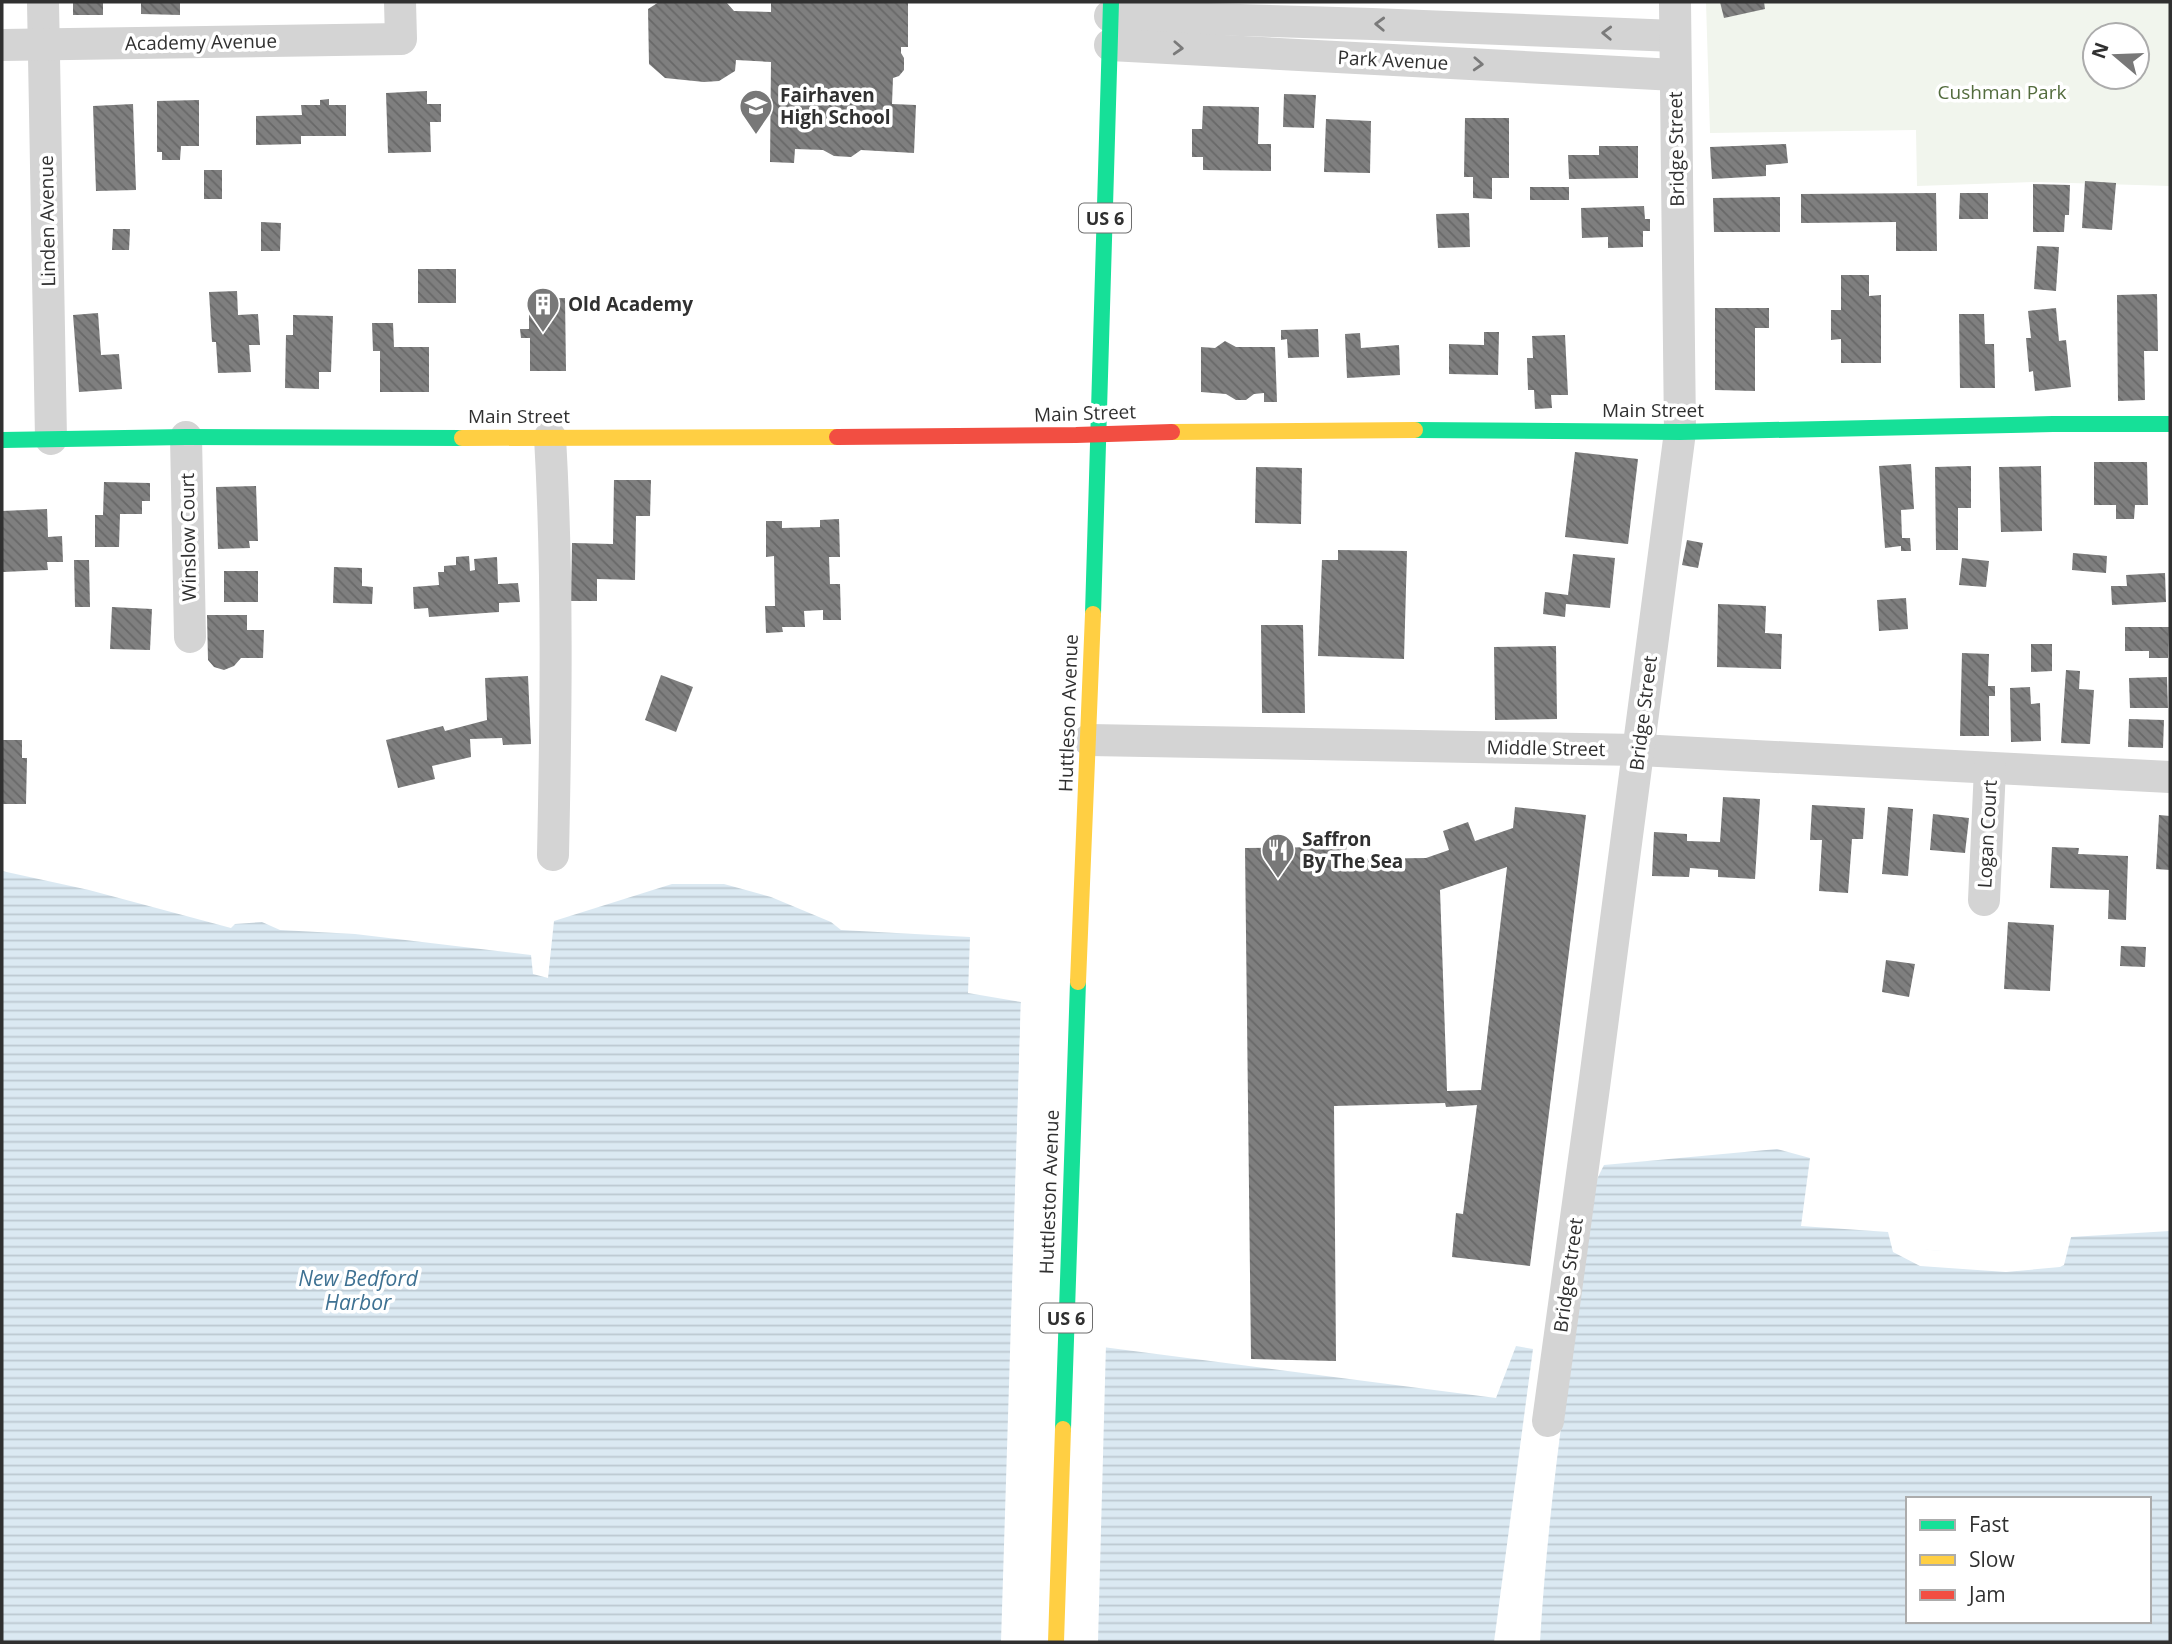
<svg xmlns="http://www.w3.org/2000/svg" width="2172" height="1644" font-family="'Open Sans',sans-serif">
  <defs>
    <pattern id="water-rules" width="6" height="5" patternUnits="userSpaceOnUse" patternTransform="scale(1.75)"><rect width="6" height="5" fill="#dbe9f2"/><path d="M0 2.5h6" fill="none" stroke="#bcc8d0"/></pattern>
    <pattern id="building-back-hatch" width="6" height="6" patternUnits="userSpaceOnUse" patternTransform="scale(1.75)"><rect width="6" height="6" fill="#7f7f7f"/><path d="M-1 5l2 2M0 0l6 6M5-1l2 2" fill="none" stroke="#686868"/></pattern>
  </defs>
  <rect width="100%" height="100%" fill="#fff"/>
  <!-- green -->
  <path fill="#f1f5ed" fill-rule="evenodd" d="M1706,2h464v184l-133,-4 -120,4 -1,-56 -206,3zM2095,35h42v42h-42z"/>
  <!-- water -->
  <g fill="url(#water-rules)" fill-rule="evenodd">
    <polygon points="2,871 89,890 231,928 235,924 262,922 280,930 355,934 531,955 533,974 548,978 554,921 672,884 724,884 771,897 831,922 841,930 970,937 968,993 1021,1002 1011,1335 1496,1398 1516,1346 1533,1349 1494,1642 2,1642"/>
    <path d="M1777,1149l33,9 -9,68 87,6 15,16 104,8 57,-5 7,-14 99,-6v411h-630c9,-154 34,-308 56,-461l8,-16zM1908,1499h241v122h-241z"/>
  </g>
  <!-- pier -->
  <g fill="#fff">
    <polygon points="1021,998 1025,1002 1014,1332 1106,1344 1098,1642 1001,1642"/>
    <polygon points="1888,1232 1894,1234 1904,1245 1930,1250 2007,1253 2054,1251 2061,1248 2067,1238 2071,1237 2064,1265 2060,1267 2006,1272 1920,1266 1893,1252"/>
  </g>
  <!-- building -->
  <g fill="url(#building-back-hatch)" fill-rule="evenodd">
    <rect x="73" y="2" width="30" height="13"/>
    <polygon points="141,2 180,2 180,15 141,14"/>
    <polygon points="659,2 726,2 734,11 771,12 771,2 908,2 908,47 901,47 901,53 904,58 904,70 899,76 893,78 892,104 916,105 914,153 861,150 851,157 834,156 823,150 795,149 794,163 770,162 771,62 736,60 735,71 719,81 704,82 665,78 649,64 648,9"/>
    <polygon points="1720,2 1764,2 1765,9 1724,18"/>
    <polygon points="427,91 427,104 441,104 441,122 430,122 431,152 388,153 386,93"/>
    <polygon points="1284,94 1316,95 1314,128 1283,127"/>
    <polygon points="329,99 329,105 346,105 346,136 301,136 301,144 256,145 256,116 302,115 301,105 320,105 320,100"/>
    <polygon points="199,100 199,146 181,146 180,160 162,160 162,152 157,152 157,101"/>
    <polygon points="133,104 136,190 96,191 93,106"/>
    <polygon points="1203,106 1259,107 1258,144 1271,144 1271,171 1203,170 1203,157 1192,157 1192,129 1202,129"/>
    <polygon points="1465,118 1509,118 1509,178 1492,178 1492,199 1473,198 1473,177 1464,177"/>
    <polygon points="1326,119 1371,121 1370,173 1324,172"/>
    <polygon points="1786,144 1788,163 1766,165 1766,176 1712,179 1710,147"/>
    <polygon points="1599,146 1638,146 1638,178 1569,179 1568,155 1599,155"/>
    <rect x="204" y="170" width="18" height="29"/>
    <polygon points="2085,181 2116,183 2112,230 2082,228"/>
    <polygon points="2033,184 2070,185 2069,215 2065,215 2064,232 2033,232"/>
    <rect x="1530" y="187" width="39" height="13"/>
    <polygon points="1936,193 1937,251 1896,251 1896,222 1801,223 1801,194"/>
    <polygon points="1960,193 1988,193 1988,219 1959,219"/>
    <polygon points="1780,197 1780,232 1714,232 1713,198"/>
    <polygon points="1644,206 1645,219 1650,219 1650,231 1643,231 1643,247 1608,248 1608,237 1582,238 1581,208"/>
    <polygon points="1469,213 1470,247 1438,248 1436,214"/>
    <polygon points="261,222 281,223 280,251 261,251"/>
    <polygon points="113,229 130,229 129,250 112,250"/>
    <polygon points="2037,246 2059,247 2056,291 2034,289"/>
    <rect x="418" y="269" width="38" height="34"/>
    <polygon points="1841,275 1869,275 1869,296 1881,295 1881,363 1841,363 1841,339 1831,340 1831,310 1841,310"/>
    <polygon points="237,291 238,315 258,314 260,345 249,345 251,372 218,373 216,342 212,342 209,292"/>
    <polygon points="2157,294 2158,351 2144,351 2145,400 2118,401 2117,295"/>
    <polygon points="565,298 566,371 530,371 530,338 521,338 520,329 529,329 529,299"/>
    <polygon points="1715,308 1769,308 1769,328 1755,328 1755,391 1715,390"/>
    <polygon points="2056,308 2059,341 2066,340 2071,387 2035,391 2033,371 2029,372 2026,338 2031,338 2028,311"/>
    <polygon points="98,313 101,355 119,354 122,389 79,392 73,315"/>
    <polygon points="1959,314 1984,314 1985,344 1994,344 1995,388 1960,388"/>
    <polygon points="293,315 333,316 331,372 319,372 319,389 285,388 286,335 293,335"/>
    <polygon points="372,323 393,323 394,347 429,347 429,392 380,392 380,351 373,351"/>
    <polygon points="1318,329 1319,357 1288,358 1287,339 1281,340 1281,330"/>
    <polygon points="1484,332 1499,332 1498,375 1449,374 1449,344 1484,345"/>
    <polygon points="1360,333 1361,348 1399,345 1400,375 1347,378 1345,334"/>
    <polygon points="1565,335 1568,395 1551,395 1552,408 1535,409 1534,390 1528,390 1527,358 1533,358 1532,336"/>
    <polygon points="1225,341 1236,347 1275,347 1277,402 1264,402 1264,393 1254,394 1246,400 1236,400 1226,394 1201,392 1201,347 1215,348"/>
    <polygon points="1575,452 1638,459 1628,544 1565,537"/>
    <polygon points="2094,462 2147,462 2148,505 2135,505 2134,519 2116,519 2116,505 2094,505"/>
    <polygon points="1911,464 1914,509 1901,510 1902,538 1910,538 1911,551 1901,551 1901,546 1885,548 1879,466"/>
    <polygon points="1971,466 1971,508 1958,508 1958,550 1936,550 1935,467"/>
    <polygon points="2041,466 2042,531 2001,532 1999,467"/>
    <polygon points="1256,467 1302,468 1301,524 1255,523"/>
    <polygon points="614,480 651,480 650,516 636,516 635,580 597,579 597,601 571,601 572,543 613,544"/>
    <polygon points="104,482 150,483 150,501 142,501 142,514 120,514 119,547 95,547 95,515 103,515"/>
    <polygon points="256,486 258,541 249,541 250,548 218,549 216,487"/>
    <polygon points="47,509 48,537 62,536 63,562 47,562 48,570 3,572 2,511"/>
    <polygon points="839,519 840,557 829,557 830,584 840,584 841,620 823,620 823,610 804,611 805,627 782,627 783,632 766,633 765,606 775,606 774,556 766,557 766,521 782,521 782,528 820,527 820,520"/>
    <polygon points="1687,540 1703,543 1698,568 1682,565"/>
    <polygon points="1338,550 1407,551 1404,659 1318,656 1322,560 1338,560"/>
    <polygon points="2073,553 2107,556 2106,573 2072,570"/>
    <polygon points="1573,554 1615,558 1610,608 1566,604 1565,617 1543,614 1545,592 1568,595"/>
    <polygon points="469,556 470,571 475,570 474,559 497,557 498,584 518,583 520,602 499,603 499,612 429,617 428,608 414,609 413,587 439,585 438,572 444,572 444,566 456,565 456,557"/>
    <polygon points="1962,558 1989,561 1986,587 1959,585"/>
    <polygon points="74,560 89,560 90,607 75,607"/>
    <polygon points="334,567 362,568 362,586 373,587 372,604 333,603"/>
    <rect x="224" y="571" width="34" height="31"/>
    <polygon points="2165,573 2166,602 2112,605 2111,586 2127,586 2126,575"/>
    <polygon points="1906,598 1908,629 1879,631 1877,600"/>
    <polygon points="1718,604 1766,606 1765,633 1782,634 1781,669 1717,667"/>
    <polygon points="112,607 152,609 150,650 110,649"/>
    <polygon points="207,615 247,615 247,630 264,630 263,658 241,658 234,666 224,670 214,667 208,660"/>
    <polygon points="1261,625 1303,625 1305,713 1262,713"/>
    <polygon points="2125,627 2169,627 2168,658 2149,658 2149,651 2125,651"/>
    <polygon points="2031,644 2052,644 2052,671 2031,672"/>
    <polygon points="1556,646 1557,719 1495,720 1494,647"/>
    <polygon points="1962,653 1989,654 1988,686 1995,686 1995,696 1989,696 1989,736 1960,736"/>
    <polygon points="2066,670 2080,671 2079,689 2094,690 2090,744 2061,743"/>
    <polygon points="661,675 693,687 676,732 645,720"/>
    <polygon points="528,676 531,744 503,745 502,738 470,739 471,757 432,766 435,779 398,788 386,740 443,726 445,731 487,720 485,678"/>
    <polygon points="2167,677 2168,708 2130,708 2129,678"/>
    <polygon points="2030,687 2031,704 2040,703 2041,741 2011,742 2010,688"/>
    <polygon points="2129,719 2164,720 2163,748 2128,747"/>
    <polygon points="2,740 22,740 22,758 27,758 26,804 2,804"/>
    <polygon points="1723,797 1760,799 1755,879 1718,877 1718,870 1690,868 1689,877 1652,876 1654,832 1687,834 1687,841 1720,842"/>
    <polygon points="1812,805 1865,808 1863,839 1852,839 1848,893 1819,891 1822,840 1810,840"/>
    <path d="M1515,807l71,8 -56,451 -78,-9 4,-44 7,1 14,-109 -31,2 -1,-4 -111,3 2,255 -85,-2 -6,-511 81,-1v-7h20l1,19 79,-1 23,-8 -6,-19 25,-9 7,19 38,-13zM1507,867l-26,223 -34,1 -7,-201z"/>
    <polygon points="1888,807 1913,809 1908,876 1882,874"/>
    <polygon points="1933,814 1969,818 1965,853 1930,850"/>
    <polygon points="2159,815 2170,816 2170,870 2156,869"/>
    <polygon points="2052,847 2079,848 2078,854 2128,856 2126,920 2108,919 2109,890 2050,888"/>
    <polygon points="2008,922 2054,925 2050,991 2004,989"/>
    <polygon points="2121,946 2146,947 2145,967 2120,966"/>
    <polygon points="1886,960 1915,964 1909,997 1882,992"/>
  </g>
  <g fill="none" stroke-linecap="round" stroke-linejoin="round">
    <!-- street -->
    <g stroke="#d4d4d4" stroke-width="32">
      <polyline points="43,2 51,439"/>
      <polyline points="1110,16 1372,24 1675,36"/>
      <polyline points="2,45 401,39 400,2"/>
      <polyline points="1110,45 1675,75"/>
      <polyline points="186,437 190,637"/>
      <path d="M550,437c8,139 6,279 3,418"/>
      <polyline points="1089,740 1639,750 2170,777"/>
      <polyline points="1984,900 1990,768"/>
      <polyline points="1548,1421 1594,1087 1680,432 1675,2"/>
    </g>
    <!-- fast -->
    <g stroke="#16e098" stroke-width="16">
      <polyline points="1415,430 1680,432 2053,424 2170,424"/>
      <polyline points="2,440 186,437 462,438"/>
      <polyline points="1093,614 1111,2"/>
      <polyline points="1063,1429 1078,982"/>
    </g>
    <!-- slow -->
    <g stroke="#ffcf43" stroke-width="16">
      <polyline points="1172,432 1415,430"/>
      <polyline points="462,438 837,437"/>
      <polyline points="1078,982 1093,614"/>
      <polyline points="1056,1642 1063,1429"/>
    </g>
    <!-- jam -->
    <polyline stroke="#f24e42" stroke-width="16" points="837,437 1076,435 1172,432"/>
  </g>
  <!-- one-way arrows -->
  <defs><path id="oneway-chevron" d="M-2-3.5L2.5 0L-2 3.5" fill="none" stroke-width="1.6" stroke-linecap="round" stroke-linejoin="round" transform="scale(1.75)"/></defs>
  <g stroke="#7a7a7a">
    <use href="#oneway-chevron" transform="translate(1380 24) rotate(-178)"/>
    <use href="#oneway-chevron" transform="translate(1607 33) rotate(-178)"/>
    <use href="#oneway-chevron" transform="translate(1178 48) rotate(3)"/>
    <use href="#oneway-chevron" transform="translate(1478 64) rotate(3)"/>
  </g>
  <!-- icons -->
  <defs>
    <symbol id="school-pin" viewBox="-11 -11 22 30"><path d="M0 17L-7.5 6A9.5 9.5 0 1 1 7.5 6Z" fill="#787878" stroke="#fff"/><path d="M0-5L7-2L0 1L-7-2ZM-4 1L0 2.5L4 1V4Q0 6-4 4Z" fill="#fff"/></symbol>
    <symbol id="building-pin" viewBox="-11 -11 22 30"><path d="M0 17L-7.5 6A9.5 9.5 0 1 1 7.5 6Z" fill="#787878" stroke="#fff"/><path d="M-4-6H4V6H1V3H-1V6H-4ZM-2.5-4.3h1.7v1.8h-1.7ZM.8-4.3h1.7v1.8H.8ZM-2.5-1h1.7V.8h-1.7ZM.8-1h1.7V.8H.8Z" fill="#fff"/></symbol>
    <symbol id="restaurant-pin" viewBox="-11 -11 22 30"><path d="M0 17L-7.5 6A9.5 9.5 0 1 1 7.5 6Z" fill="#787878" stroke="#fff"/><path d="M-5-6h1v4h1v-4h1v4h1v-4h1v5L-1.5 .5V6h-2V.5L-5-1ZM5-6V6H3V1.5H1.5Q1.5-4 5-6Z" fill="#fff"/></symbol>
  </defs>
  <g fill-rule="evenodd">
    <use href="#school-pin" x="737" y="87" width="38" height="52"/>
    <use href="#building-pin" x="524" y="285" width="38" height="52"/>
    <use href="#restaurant-pin" x="1259" y="831" width="38" height="52"/>
  </g>
  <g text-anchor="middle" dominant-baseline="central" stroke-width="7" stroke-linejoin="round" paint-order="stroke">
    <!-- shield labels -->
    <g fill="#fff" stroke="#6e6e6e" stroke-width="2">
      <rect x="1079" y="203.5" width="52" height="29" rx="5"/>
      <rect x="1040" y="1303.5" width="52" height="29" rx="5"/>
    </g>
    <g font-size="18" font-weight="bold" fill="#303030">
      <text x="1105" y="218">US 6</text>
      <text x="1066" y="1318">US 6</text>
    </g>
    <!-- street labels -->
    <g font-size="19" fill="#303030" stroke="#fff">
      <text transform="translate(201 42) rotate(-1)">Academy Avenue</text>
      <text transform="translate(1393 60) rotate(3)">Park Avenue</text>
      <text transform="translate(1676 149) rotate(-91)">Bridge Street</text>
      <text transform="translate(47 221) rotate(-91)">Linden Avenue</text>
      <text x="1653" y="410">Main Street</text>
      <text transform="translate(1085 413) rotate(-2)">Main Street</text>
      <text x="519" y="416">Main Street</text>
      <text transform="translate(188 537) rotate(-91)">Winslow Court</text>
      <text transform="translate(1068 713) rotate(-88)">Huttleson Avenue</text>
      <text transform="translate(1643 713) rotate(-83)">Bridge Street</text>
      <text transform="translate(1546 748) rotate(1)">Middle Street</text>
      <text transform="translate(1987 834) rotate(-87)">Logan Court</text>
      <text transform="translate(1049 1192) rotate(-88)">Huttleston Avenue</text>
      <text transform="translate(1568 1275) rotate(-82)">Bridge Street</text>
    </g>
    <!-- park labels -->
    <g font-size="19" fill="#536c3d" stroke="#fff">
      <text x="2002" y="92">Cushman Park</text>
    </g>
    <!-- poi labels -->
    <g font-size="19" font-weight="bold" fill="#303030" stroke="#fff" text-anchor="start">
      <text x="780" y="95">Fairhaven<tspan x="780" dy="22">High School</tspan></text>
      <text x="568" y="304">Old Academy</text>
      <text x="1302" y="839">Saffron<tspan x="1302" dy="22">By The Sea</tspan></text>
    </g>
    <!-- water labels -->
    <g font-size="21" font-style="italic" fill="#3e7192" stroke="#fff">
      <text x="358" y="1278">New Bedford<tspan x="358" dy="24">Harbor</tspan></text>
    </g>
  </g>
  <!-- border -->
  <rect width="2172" height="1644" fill="none" stroke="#303030" stroke-width="7"/>
  <!-- legend -->
  <rect x="1906" y="1497" width="245" height="126" fill="#ffffff" stroke="#acacac" stroke-width="2"/>
  <rect x="1920" y="1520" width="35" height="10" fill="#16e098" stroke="#acacac" stroke-width="2"/>
  <text x="1969" y="1532" font-size="21" fill="#303030">Fast</text>
  <rect x="1920" y="1555" width="35" height="10" fill="#ffcf43" stroke="#acacac" stroke-width="2"/>
  <text x="1969" y="1567" font-size="21" fill="#303030">Slow</text>
  <rect x="1920" y="1590" width="35" height="10" fill="#f24e42" stroke="#acacac" stroke-width="2"/>
  <text x="1969" y="1602" font-size="21" fill="#303030">Jam</text>
  <!-- north arrow -->
  <g transform="translate(2116 56) rotate(289)"><circle r="33" fill="#ffffff" stroke="#acacac" stroke-width="2"/>
  <path d="M0-5L12 26L0 18L-12 26Z" fill="#787878"/>
  <text y="-10" font-size="19" font-weight="bold" text-anchor="middle" fill="#303030">N</text>
  </g>
</svg>
